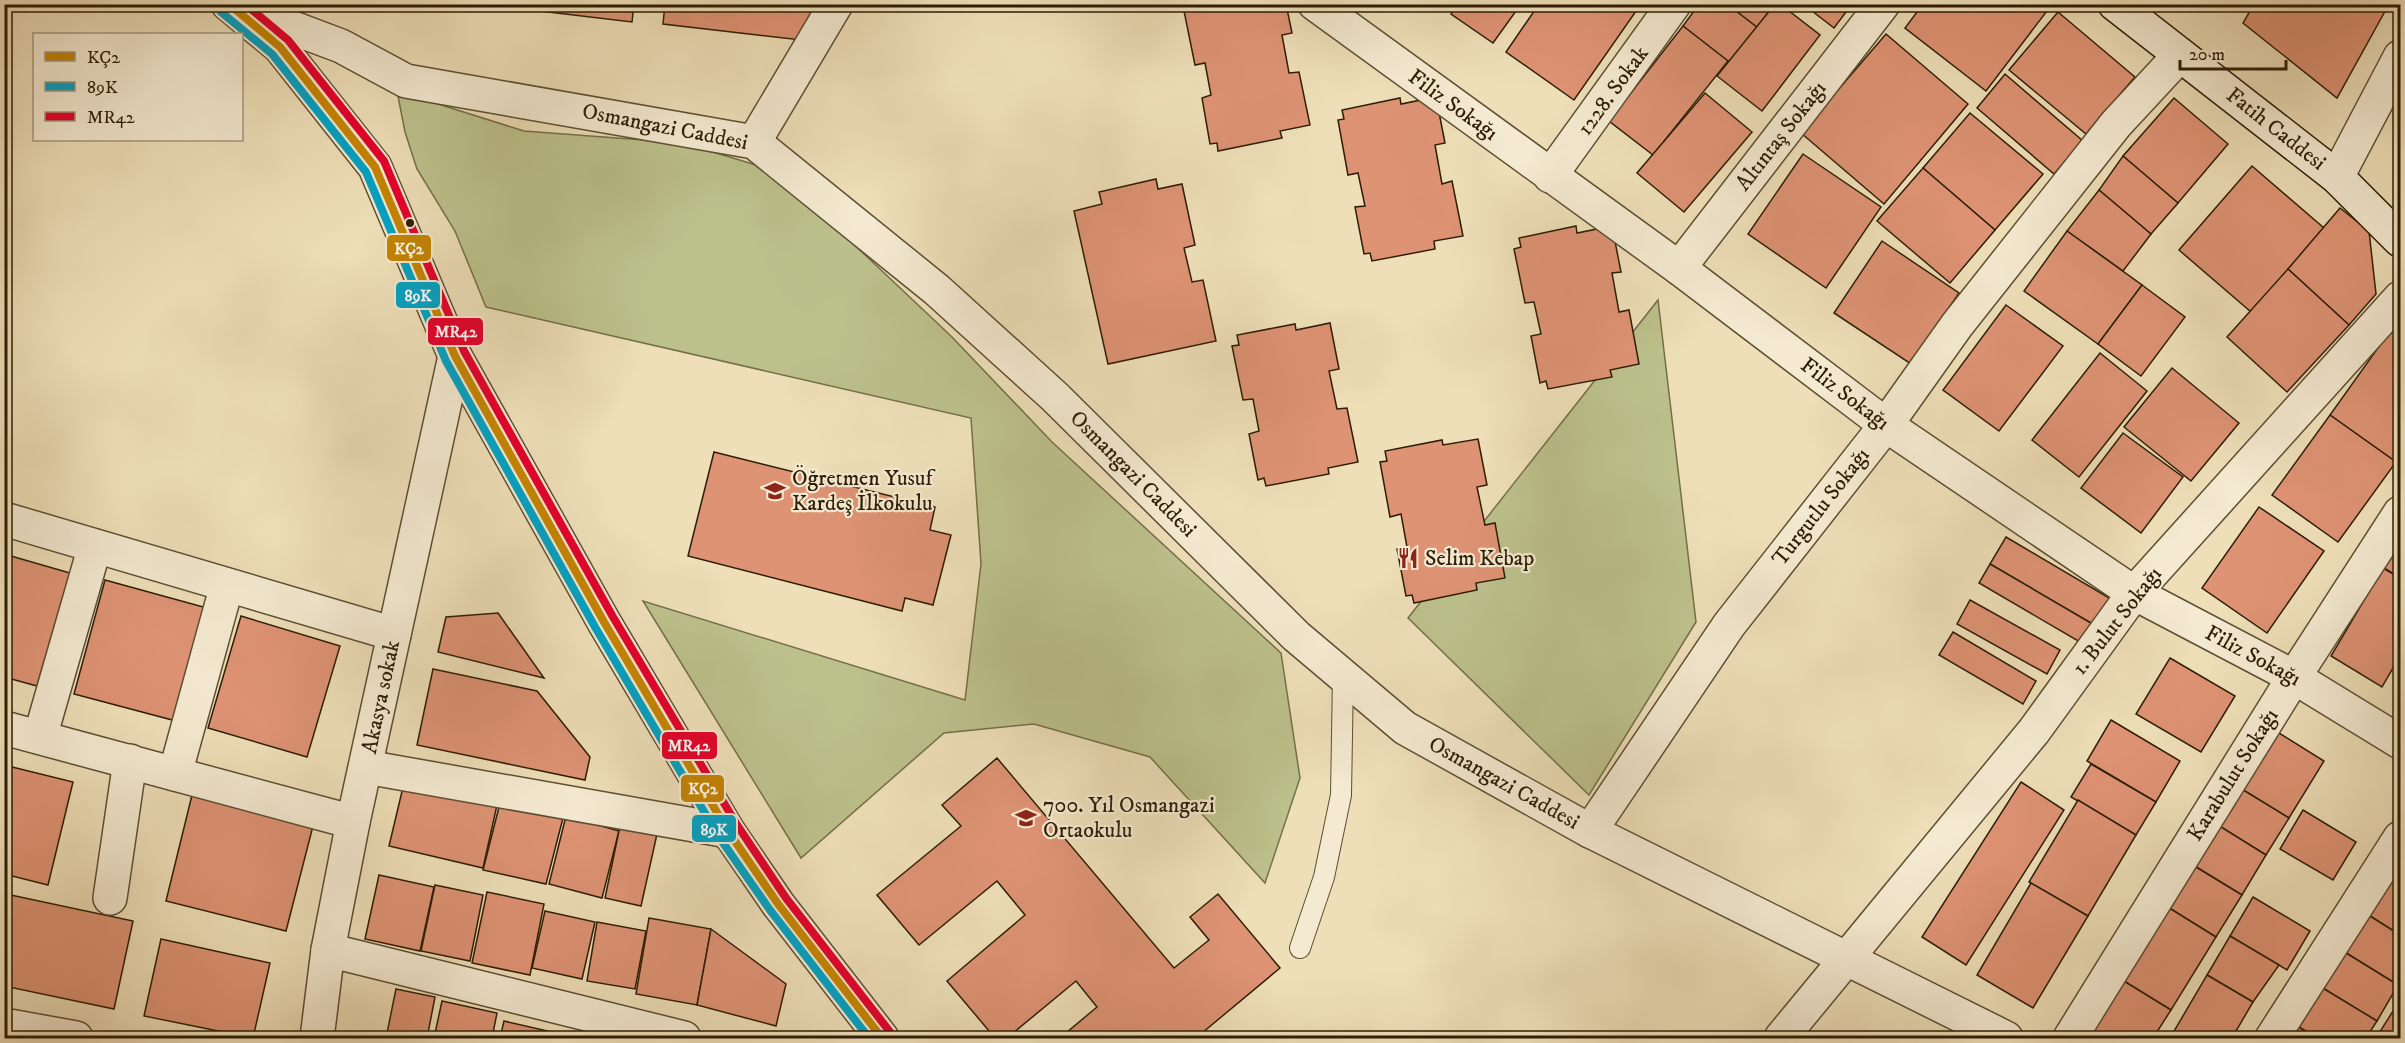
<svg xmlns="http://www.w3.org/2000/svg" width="2405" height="1043" font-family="'IM FELL DW Pica',serif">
  <rect width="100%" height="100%" fill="#eedfb8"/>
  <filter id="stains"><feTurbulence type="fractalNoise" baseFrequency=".00333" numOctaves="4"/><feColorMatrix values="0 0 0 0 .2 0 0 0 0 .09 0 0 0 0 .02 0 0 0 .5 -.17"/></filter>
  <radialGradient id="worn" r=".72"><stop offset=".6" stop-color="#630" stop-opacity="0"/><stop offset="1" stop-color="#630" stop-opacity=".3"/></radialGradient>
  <!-- green -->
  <g fill="#bcc18c" stroke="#746f49" stroke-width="1.5">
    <polygon points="397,91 524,131 683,143 756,165 826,218 952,337 1052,442 1281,653 1300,778 1265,883 1150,757 1034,724 944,733 801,858 643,601 965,700 981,564 971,418 486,307 455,231 417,169 405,132"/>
    <polygon points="1658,300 1696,622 1589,795 1408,618"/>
  </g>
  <!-- building -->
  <g fill="#de9374" stroke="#2d1d06" stroke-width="1.5">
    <polygon points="480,4 634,4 632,22"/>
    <polygon points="665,4 814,4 810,41 663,24"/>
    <polygon points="1190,4 1286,4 1292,33 1282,35 1289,73 1299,72 1310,125 1280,131 1282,138 1218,151 1217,143 1210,144 1202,98 1211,95 1205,63 1195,65 1184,11 1191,9"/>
    <polygon points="1458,4 1521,4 1493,43 1451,14"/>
    <polygon points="1539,4 1641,4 1574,100 1506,52"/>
    <polygon points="1699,4 1727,4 1757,27 1730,63 1683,26"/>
    <polygon points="1727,4 1775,4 1757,27"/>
    <polygon points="1775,4 1780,4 1820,35 1762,111 1717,76"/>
    <polygon points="1803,4 1852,4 1834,28"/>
    <polygon points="1923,4 2046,4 2050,7 1986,91 1905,28"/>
    <polygon points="2254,4 2389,4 2337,98 2243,23"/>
    <polygon points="2058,12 2135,77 2086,134 2009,70"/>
    <polygon points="1683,26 1728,61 1653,155 1609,121"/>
    <polygon points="1886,34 1968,104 1884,204 1801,133"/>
    <polygon points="2005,74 2083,141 2054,174 1977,108"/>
    <polygon points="1705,93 1752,132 1684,212 1637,173"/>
    <polygon points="1436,97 1445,143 1435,145 1442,184 1452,181 1463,236 1434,241 1435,249 1372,261 1370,253 1364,254 1355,207 1365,206 1358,173 1348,175 1338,120 1344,119 1342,110 1400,98 1401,104"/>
    <polygon points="2174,98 2228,144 2178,203 2123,156"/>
    <polygon points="1970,113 2043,174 1995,230 1923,168"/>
    <polygon points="1803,154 1881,207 1826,288 1748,234"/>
    <polygon points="2123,156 2178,203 2151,234 2099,190"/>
    <polygon points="2252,166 2324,228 2251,312 2179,250"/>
    <polygon points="1923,168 1995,230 1950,283 1877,221"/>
    <polygon points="1156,179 1158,189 1182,184 1195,245 1184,248 1192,282 1203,280 1216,341 1108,364 1074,211 1102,204 1099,192"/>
    <polygon points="2099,190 2151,234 2123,271 2067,231"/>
    <polygon points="2340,208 2369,231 2376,294 2349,325 2288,269"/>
    <polygon points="1576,226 1577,233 1612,226 1621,272 1612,273 1619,312 1629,310 1639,364 1610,370 1612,377 1548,389 1546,381 1540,383 1531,336 1541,334 1534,302 1525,303 1514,249 1521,247 1519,238"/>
    <polygon points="2067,231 2142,285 2098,344 2024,291"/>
    <polygon points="1882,241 1959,293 1911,364 1834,313"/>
    <polygon points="2288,269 2349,325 2287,392 2227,337"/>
    <polygon points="2142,285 2185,317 2141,376 2098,344"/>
    <polygon points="2006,305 2063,346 1999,431 1943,390"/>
    <polygon points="2400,317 2400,455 2396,462 2330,415"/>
    <polygon points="1330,323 1339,369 1329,371 1337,409 1347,408 1358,462 1328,468 1329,474 1266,486 1264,478 1258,480 1249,434 1259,431 1253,399 1243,400 1232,346 1239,345 1237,335 1295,324 1296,330"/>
    <polygon points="2100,353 2147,391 2079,477 2032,440"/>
    <polygon points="2172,368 2239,423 2191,481 2124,427"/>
    <polygon points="2330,415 2396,462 2338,542 2272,495"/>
    <polygon points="2123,433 2183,477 2141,533 2081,488"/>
    <polygon points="1478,439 1487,485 1477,487 1485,525 1495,523 1505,578 1476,583 1477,590 1414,603 1412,595 1406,596 1397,549 1407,547 1401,514 1390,517 1380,462 1387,461 1385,451 1442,440 1443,445"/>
    <polygon points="714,452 935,507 930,530 951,535 933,605 905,598 902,611 688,556"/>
    <polygon points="2259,507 2324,551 2267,633 2202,588"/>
    <polygon points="2006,537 2111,599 2096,626 1990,564"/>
    <polygon points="2400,541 2400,578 2384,568"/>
    <polygon points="4,554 70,573 37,686 4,677"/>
    <polygon points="1990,564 2096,626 2085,645 1979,583"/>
    <polygon points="2383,568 2400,578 2400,656 2382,687 2331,656"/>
    <polygon points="105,580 207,608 176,721 74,694"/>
    <polygon points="1970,600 2060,650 2047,674 1957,624"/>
    <polygon points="498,613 544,678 438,652 446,617"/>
    <polygon points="241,616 340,646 307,757 208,728"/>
    <polygon points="1953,632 2036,681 2023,704 1939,655"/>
    <polygon points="2170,658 2235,696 2201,752 2136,714"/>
    <polygon points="433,669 537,691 590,757 585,780 417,745"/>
    <polygon points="2111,720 2180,761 2156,802 2087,761"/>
    <polygon points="2271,728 2324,761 2289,818 2235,785"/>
    <polygon points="997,758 1174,968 1209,940 1190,917 1218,894 1280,968 1196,1038 1060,1038 1097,1007 1076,981 1007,1038 995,1038 947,981 1025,915 997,881 919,945 877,895 961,826 942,805"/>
    <polygon points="2091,764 2156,802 2136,835 2071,797"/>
    <polygon points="4,765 73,782 48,885 4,874"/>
    <polygon points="2021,782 2064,810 1966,965 1922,937"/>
    <polygon points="404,783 497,805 483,868 389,846"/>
    <polygon points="2240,788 2289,818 2266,855 2217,825"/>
    <polygon points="193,791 314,822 286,931 166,901"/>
    <polygon points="2078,800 2136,835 2088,916 2029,882"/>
    <polygon points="500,803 563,818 546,884 483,870"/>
    <polygon points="2303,810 2356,842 2333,880 2280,849"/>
    <polygon points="566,816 619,831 602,898 549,884"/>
    <polygon points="2218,825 2266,855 2242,895 2193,865"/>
    <polygon points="620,826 657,834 641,906 605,898"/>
    <polygon points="2191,864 2242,895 2216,937 2166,906"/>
    <polygon points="2385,873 2400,882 2400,935 2362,911"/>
    <polygon points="379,875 434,887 420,951 365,939"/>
    <polygon points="2031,883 2088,916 2033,1008 1977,975"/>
    <polygon points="435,885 483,895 470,961 421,951"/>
    <polygon points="487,892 544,904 530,975 472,963"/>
    <polygon points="6,894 133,921 114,1009 4,986"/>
    <polygon points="2253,897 2310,931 2287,970 2230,936"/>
    <polygon points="2166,906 2216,937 2171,1010 2119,978"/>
    <polygon points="545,911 595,922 582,979 532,968"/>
    <polygon points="2362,911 2400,935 2398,985 2338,948"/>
    <polygon points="649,918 711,929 697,1005 636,994"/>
    <polygon points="597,922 646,931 635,989 587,981"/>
    <polygon points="711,929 786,984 776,1026 697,1005"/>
    <polygon points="2230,936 2279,965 2253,1002 2207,975"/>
    <polygon points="161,939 270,963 253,1038 144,1016"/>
    <polygon points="2338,948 2398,985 2377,1021 2316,984"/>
    <polygon points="2207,975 2253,1002 2232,1038 2170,1038"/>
    <polygon points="2119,978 2171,1010 2153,1038 2105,1038 2088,1028"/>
    <polygon points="2316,984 2377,1021 2366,1038 2317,1038 2292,1023"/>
    <polygon points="396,989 435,997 427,1038 386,1038"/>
    <polygon points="2400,1000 2400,1038 2376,1038"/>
    <polygon points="442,1001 497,1013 492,1038 434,1038"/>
    <polygon points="504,1021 552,1032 550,1038 500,1038"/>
    <polygon points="2292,1023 2317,1038 2282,1038"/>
  </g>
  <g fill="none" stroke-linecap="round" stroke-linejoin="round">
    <defs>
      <polyline id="service" points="1300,948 1324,877 1341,795 1343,676"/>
      <g id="minor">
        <polyline points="1315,4 1679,268 1886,425 2134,593 2294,677 2400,742"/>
        <polyline points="232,5 341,46 406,81 754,142 937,290 1055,397 1296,636 1405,728 1590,831 2006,1038"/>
        <polyline points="754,142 836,4"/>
        <polyline points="1550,176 1674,4"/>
        <polyline points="2337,177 2400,57"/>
        <polyline points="1679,268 1883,4"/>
        <polyline points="4,519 394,634"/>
        <polyline points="4,728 353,822"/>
        <polyline points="40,737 95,546"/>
        <polyline points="366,767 728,831"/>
        <polyline points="175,774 227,585"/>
        <polyline points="1590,831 1729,625 1886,425 1957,325 2116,124 2180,55"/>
        <polyline points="110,898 130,761"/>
        <polyline points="328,950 684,1038"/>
        <polyline points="4,1025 76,1038"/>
        <polyline points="317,1038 328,950 353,822 455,356"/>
        <polyline points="1781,1038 2034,731 2134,593 2400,298"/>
        <polyline points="2070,1038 2294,677 2400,513"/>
        <polyline points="2272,1038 2400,838"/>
      </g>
      <polyline id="tertiary" points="228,4 280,47 375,167 455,356 604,622 728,831 778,904 882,1038"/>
      <polyline id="secondary" points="2115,4 2337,177 2400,240"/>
    </defs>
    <!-- service casing -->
    <use href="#service" stroke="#5d4e32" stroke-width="22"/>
    <!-- minor casing -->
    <use href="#minor" stroke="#5d4e32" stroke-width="36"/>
    <!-- tertiary casing -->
    <use href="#tertiary" stroke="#5d4e32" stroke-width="36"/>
    <!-- secondary casing -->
    <use href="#secondary" stroke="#2d1d06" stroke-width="36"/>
    <!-- service -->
    <use href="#service" stroke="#f4ead1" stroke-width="20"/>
    <!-- minor -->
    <use href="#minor" stroke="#f4ead1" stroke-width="33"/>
    <!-- tertiary -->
    <use href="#tertiary" stroke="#f4ead1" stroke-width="33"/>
    <!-- secondary -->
    <use href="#secondary" stroke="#f4ead1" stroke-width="33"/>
    <defs>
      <polyline id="bus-1" points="229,4 280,47 375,167 455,356 604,622 728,831 778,904 882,1038"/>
      <polyline id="bus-2" points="221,12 272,54 366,172 446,361 595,627 719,837 770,910 869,1038"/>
      <polyline id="bus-3" points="245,4 288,40 384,161 464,351 613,617 737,825 786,898 890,1032"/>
    </defs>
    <!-- bus-1 casing -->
    <use href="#bus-1" stroke="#f4ead1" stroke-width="12"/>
    <!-- bus-2 casing -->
    <use href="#bus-2" stroke="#f4ead1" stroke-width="12"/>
    <!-- bus-3 casing -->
    <use href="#bus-3" stroke="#f4ead1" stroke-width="12"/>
    <!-- bus-1 -->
    <use href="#bus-1" stroke="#c48402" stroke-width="8"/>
    <!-- bus-2 -->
    <use href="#bus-2" stroke="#02a2c4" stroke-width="8"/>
    <!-- bus-3 -->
    <use href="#bus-3" stroke="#e4002b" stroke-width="8"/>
  </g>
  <!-- icons -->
  <defs>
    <symbol id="school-bare" viewBox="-9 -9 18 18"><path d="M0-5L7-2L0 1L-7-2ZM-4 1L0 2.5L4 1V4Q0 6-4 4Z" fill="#8f2418" stroke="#f4ead1" stroke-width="2.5" paint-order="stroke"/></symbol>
    <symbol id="restaurant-bare" viewBox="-9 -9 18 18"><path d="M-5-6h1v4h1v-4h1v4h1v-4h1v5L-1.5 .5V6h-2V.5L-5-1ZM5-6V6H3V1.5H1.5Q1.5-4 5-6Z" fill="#8f2418" stroke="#f4ead1" stroke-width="2.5" paint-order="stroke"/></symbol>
  </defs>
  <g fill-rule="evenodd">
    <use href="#school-bare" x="760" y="476" width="30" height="30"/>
    <use href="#restaurant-bare" x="1393" y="543" width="30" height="30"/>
    <use href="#school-bare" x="1011" y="803" width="30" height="30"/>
  </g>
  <!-- markers -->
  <circle fill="#2d1d06" stroke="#f4ead1" stroke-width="2" cx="410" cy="223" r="5"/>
  <g text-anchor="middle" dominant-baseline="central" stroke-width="4.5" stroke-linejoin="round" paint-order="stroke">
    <!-- street labels -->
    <g font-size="22" fill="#2d1d06" stroke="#f4ead1">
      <text transform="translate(1613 91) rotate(-54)">1228. Sokak</text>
      <text transform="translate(1453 105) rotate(36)">Filiz Sokağı</text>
      <text transform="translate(665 127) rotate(11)">Osmangazi Caddesi</text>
      <text transform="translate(2276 129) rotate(38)">Fatih Caddesi</text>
      <text transform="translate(1781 136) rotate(-52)">Altıntaş Sokağı</text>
      <text transform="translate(1845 394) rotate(37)">Filiz Sokağı</text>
      <text transform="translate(1133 474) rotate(45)">Osmangazi Caddesi</text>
      <text transform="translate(1821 507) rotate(-52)">Turgutlu Sokağı</text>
      <text transform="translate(2117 621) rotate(-52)">1. Bulut Sokağı</text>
      <text transform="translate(2253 656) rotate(28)">Filiz Sokağı</text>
      <text transform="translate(381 697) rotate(-78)">Akasya sokak</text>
      <text transform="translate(2233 775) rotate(-58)">Karabulut Sokağı</text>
      <text transform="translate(1504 783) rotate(29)">Osmangazi Caddesi</text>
    </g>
    <!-- poi labels -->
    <g font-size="22" fill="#2d1d06" stroke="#f4ead1" text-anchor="start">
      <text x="792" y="478">Öğretmen Yusuf<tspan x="792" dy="25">Kardeş İlkokulu</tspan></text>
      <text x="1425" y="558">Selim Kebap</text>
      <text x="1043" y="805">700. Yıl Osmangazi<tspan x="1043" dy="25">Ortaokulu</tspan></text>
    </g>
  </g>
  <g stroke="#f4ead1" stroke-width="2">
    <rect x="386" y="234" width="46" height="28" rx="6" fill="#c48402"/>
    <rect x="395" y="281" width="46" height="28" rx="6" fill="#02a2c4"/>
    <rect x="427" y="317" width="57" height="29" rx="6" fill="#e4002b"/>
    <rect x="661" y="731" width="57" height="29" rx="6" fill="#e4002b"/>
    <rect x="680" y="774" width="45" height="29" rx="6" fill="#c48402"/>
    <rect x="691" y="814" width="46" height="29" rx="6" fill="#02a2c4"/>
  </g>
  <g font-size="16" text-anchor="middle" font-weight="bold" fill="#fff">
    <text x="409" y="254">KÇ2</text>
    <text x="418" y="301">89K</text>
    <text x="456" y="337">MR42</text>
    <text x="689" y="751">MR42</text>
    <text x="703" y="794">KÇ2</text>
    <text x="714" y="835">89K</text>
  </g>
  <!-- margin -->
  <rect width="2405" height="1043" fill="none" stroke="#eedfb8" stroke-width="24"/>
  <rect x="6" y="6" width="2393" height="1031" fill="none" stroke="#2d1d06" stroke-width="3"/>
  <rect x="12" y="12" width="2381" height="1019" fill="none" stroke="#2d1d06" stroke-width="1.5"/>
  <!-- legend -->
  <rect x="33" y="33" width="210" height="108" fill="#f4ead1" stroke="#a49880" stroke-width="1.5"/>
  <rect x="45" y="52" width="30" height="9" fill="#c48402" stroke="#a49880" stroke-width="1.5"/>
  <text x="87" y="63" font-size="18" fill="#2d1d06">KÇ2</text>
  <rect x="45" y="82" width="30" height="9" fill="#02a2c4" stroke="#a49880" stroke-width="1.5"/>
  <text x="87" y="93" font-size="18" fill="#2d1d06">89K</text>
  <rect x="45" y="112" width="30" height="9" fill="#e4002b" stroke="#a49880" stroke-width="1.5"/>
  <text x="87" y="123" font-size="18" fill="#2d1d06">MR42</text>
  <!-- scale -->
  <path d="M2180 60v9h106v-9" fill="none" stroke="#2d1d06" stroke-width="3"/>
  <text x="2189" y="60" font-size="18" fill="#2d1d06" stroke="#f4ead1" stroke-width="4.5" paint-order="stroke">20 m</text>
  <rect width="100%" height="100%" filter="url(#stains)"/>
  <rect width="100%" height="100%" fill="url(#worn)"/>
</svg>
